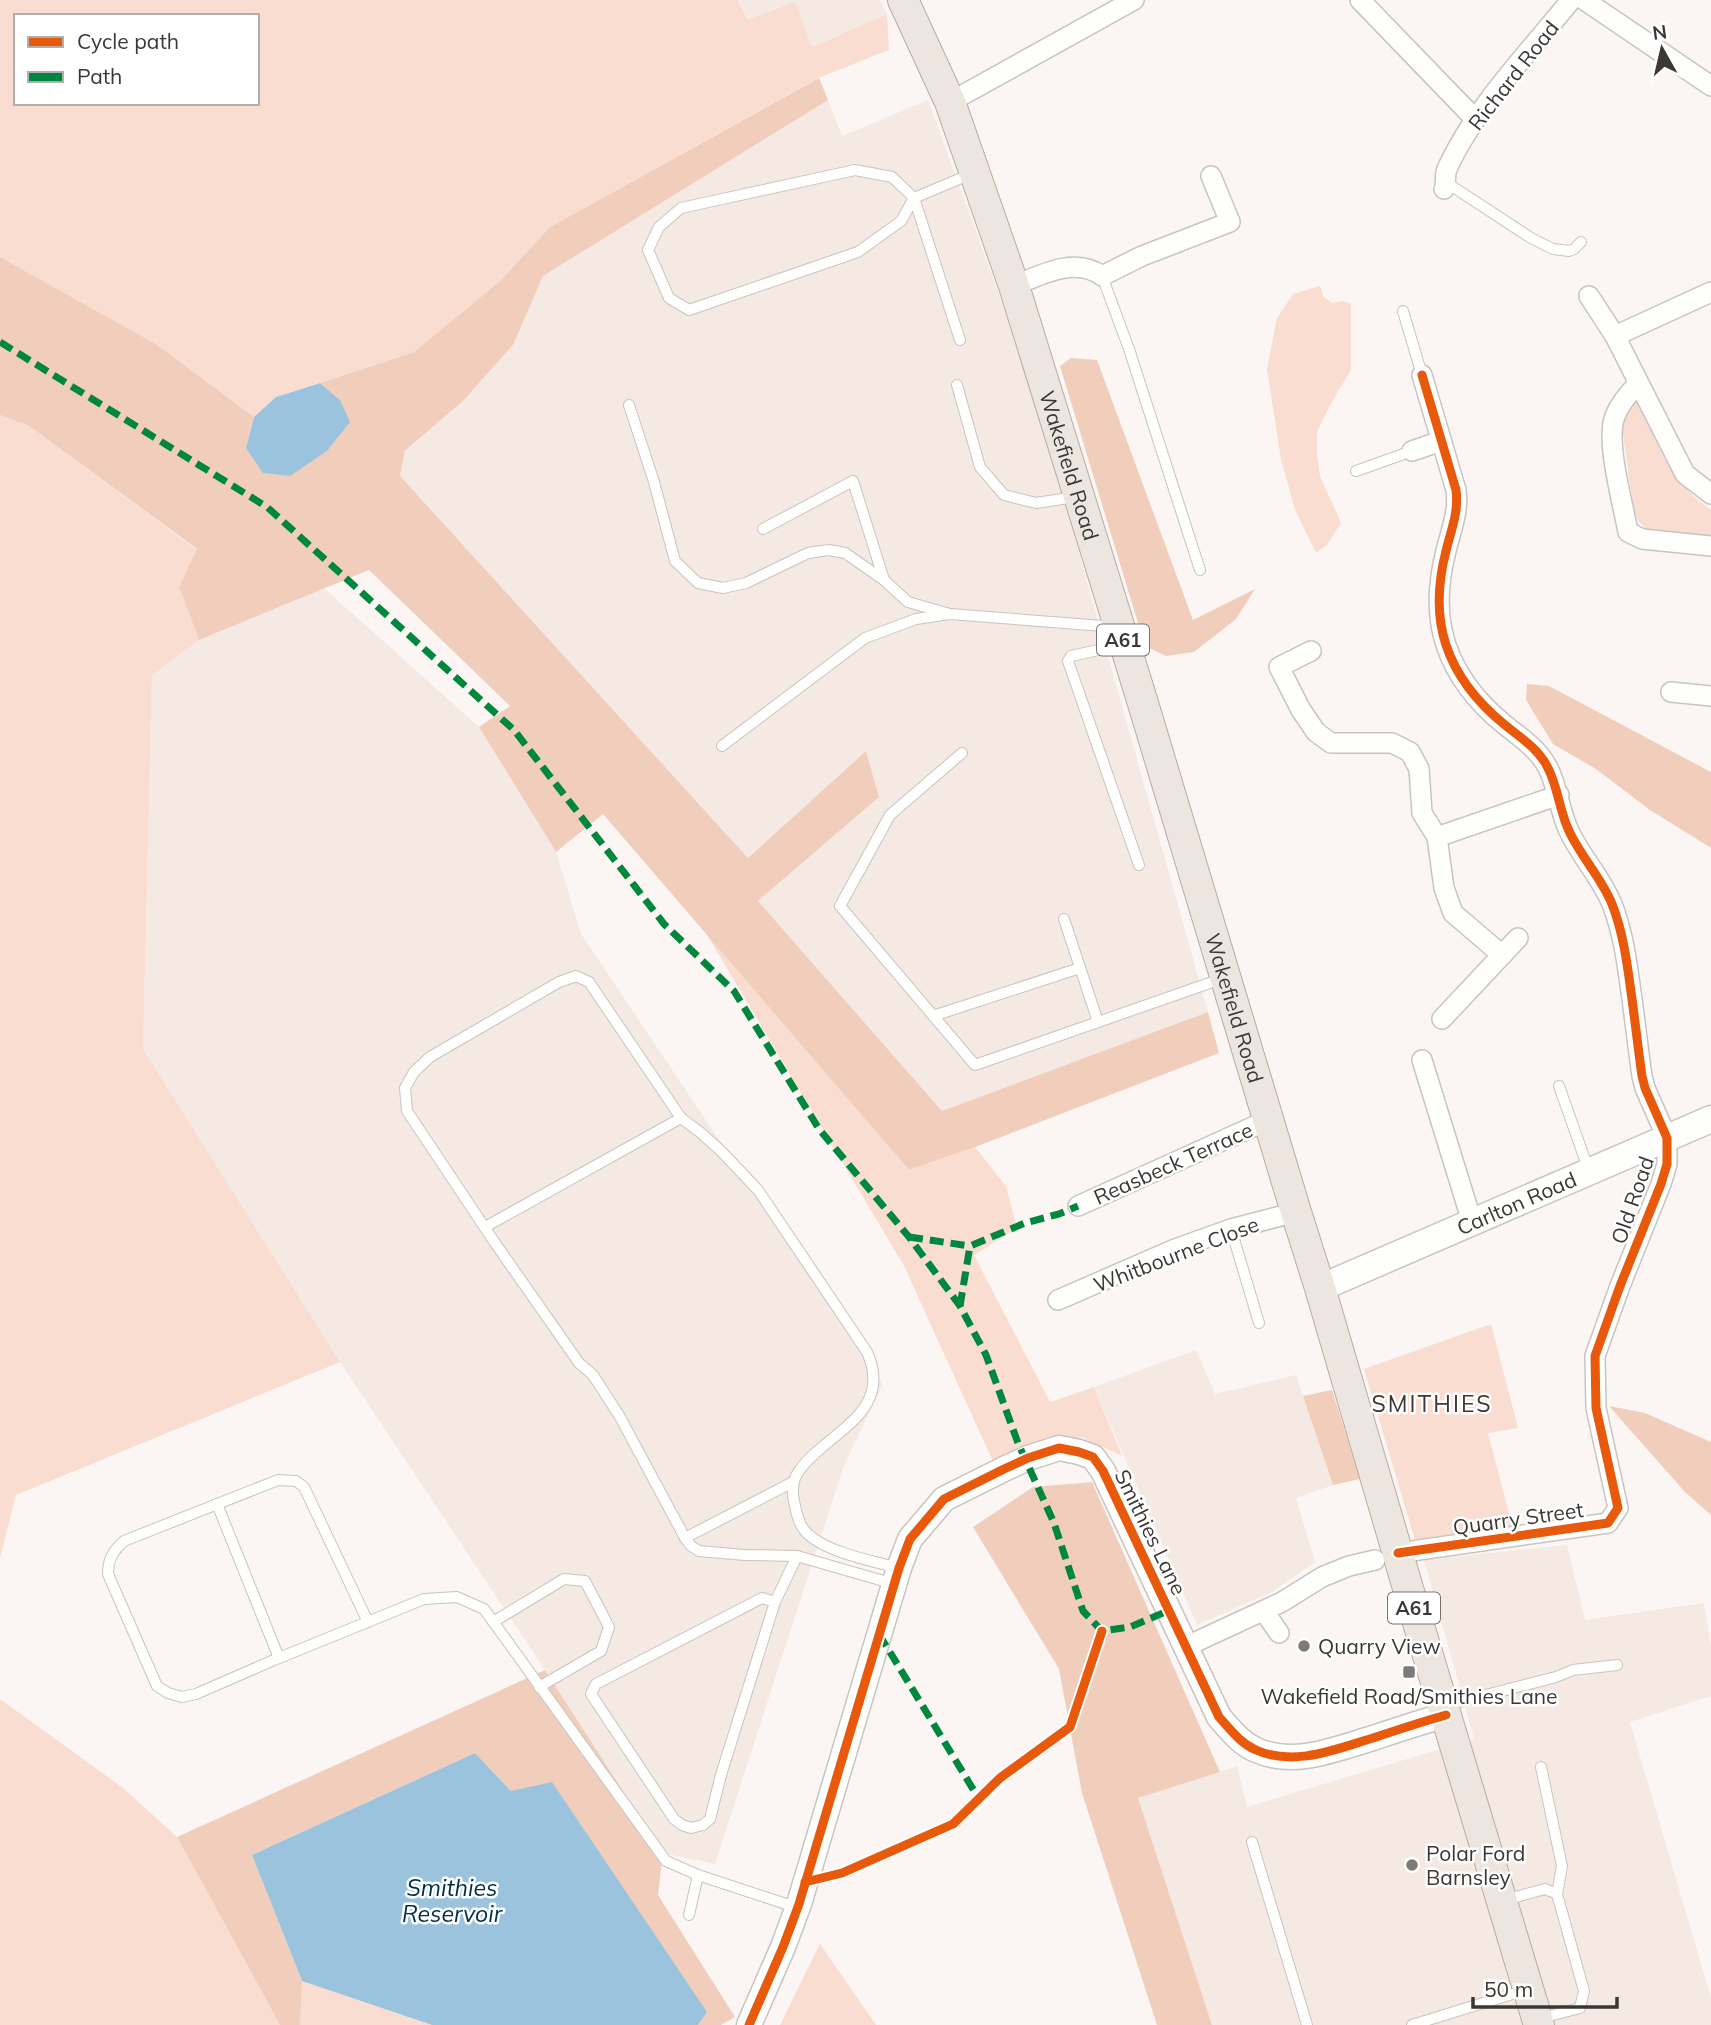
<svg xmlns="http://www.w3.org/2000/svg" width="1711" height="2025" font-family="Mulish,sans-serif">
  <rect width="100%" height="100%" fill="#fbf6f4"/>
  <!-- built -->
  <g fill="#f5e9e3">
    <polygon points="737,0 880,0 887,14 811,47 748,21"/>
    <polygon points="828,100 842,136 928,100 1031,382 1208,1012 942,1111 758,901 879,797 866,751 748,858 399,476 405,452 464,400 513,345 543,276"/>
    <polygon points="324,588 479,727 556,852 581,934 883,1384 844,1465 715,1864 663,1853 545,1670 340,1362 143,1049 152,675 199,640"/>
    <polygon points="1196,1350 1215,1394 1296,1375 1333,1485 1296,1498 1315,1562 1272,1592 1197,1625 1094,1387"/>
    <polygon points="1567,1545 1585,1620 1704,1603 1711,1646 1711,1696 1630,1722 1711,1998 1711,2025 1212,2025 1138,1798 1237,1766 1247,1807 1474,1739 1424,1560"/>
  </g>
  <!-- green -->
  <g fill="#f8ddd0" fill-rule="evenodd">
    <path d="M0,0h737l11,20 47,-18 17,45 75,-33 2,36 -71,28 -268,149 -50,54 -86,71 -138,45 -22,20 -98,-73 -156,-87zM16,16h241v87h-241z"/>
    <polygon points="1320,286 1323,296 1332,303 1343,301 1351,304 1351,370 1330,405 1317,432 1317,456 1320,476 1341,523 1327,545 1316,553 1295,510 1281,459 1267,369 1277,318 1293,294"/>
    <path d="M1635,399l5,4c17,43 32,80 71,107v26l-65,-7 -9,-10 -5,-20 -11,-80z"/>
    <polygon points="0,415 29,426 197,550 179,587 199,640 152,675 143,1049 340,1362 16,1495 0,1558"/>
    <polygon points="706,933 909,1170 975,1147 1006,1186 1017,1228 974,1255 1050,1402 1094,1387 1122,1456 1081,1437 996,1468 904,1266"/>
    <polygon points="1491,1324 1518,1428 1488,1433 1513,1529 1415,1540 1364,1369"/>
    <polygon points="0,1699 123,1788 177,1837 280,2025 0,2025"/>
    <polygon points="820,1944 876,2025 780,2025"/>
    <polygon points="302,1981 432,2025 300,2025"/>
  </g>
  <!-- forest -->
  <g fill="#f1cebc">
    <polygon points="819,78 828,100 543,276 513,345 464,400 405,451 400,476 748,858 866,751 879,797 758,901 942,1111 1208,1012 1219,1053 975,1147 909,1170 603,814 556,852 479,727 510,706 369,570 199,640 179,587 197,549 29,426 0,415 0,257 156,344 254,417 246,448 340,400 320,383 414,352 500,281 550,227"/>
    <polygon points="1071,358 1097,360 1193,620 1255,589 1236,619 1194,652 1166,656 1145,646 1060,366"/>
    <polygon points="1527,684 1549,686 1711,772 1711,848 1650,810 1596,769 1553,744 1526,700"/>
    <polygon points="1332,1390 1360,1479 1333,1485 1303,1396"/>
    <polygon points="1609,1406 1645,1413 1711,1442 1711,1515 1685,1492"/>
    <polygon points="1092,1482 1220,1772 1138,1798 1212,2025 1157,2025 1082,1793 1059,1669 973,1527 1033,1487"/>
    <polygon points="545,1670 663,1853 658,1895 735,2017 721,2025 698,2025 707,2012 511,1791 475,1753 252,1855 302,1981 300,2025 280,2025 177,1837"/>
  </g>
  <!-- water -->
  <g fill="#9cc3dd">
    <polygon points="320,383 340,400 350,422 327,451 290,476 263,473 246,448 254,417 276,397"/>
    <polygon points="475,1753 511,1791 552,1782 707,2012 698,2025 432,2025 302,1981 252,1855"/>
  </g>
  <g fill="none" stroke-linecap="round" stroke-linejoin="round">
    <defs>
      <g id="service">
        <polyline points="1447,183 1531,238 1553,249 1569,251 1574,249 1581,242"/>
        <polyline points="1102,276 1129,349 1200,570"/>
        <polyline points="1403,311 1422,375"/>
        <polyline points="960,340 914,198 892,177 855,170 681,208 659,227 648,250 669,298 689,310 858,252 901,221 914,198 971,174"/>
        <polyline points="957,385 980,467 1004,495 1036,503 1075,497"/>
        <polyline points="629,405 654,482 675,561 698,583 723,588 746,583 808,553 829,550 845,553 884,580 908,602 950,614"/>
        <polyline points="1356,471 1412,451"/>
        <polyline points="763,529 853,481 884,580"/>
        <polyline points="1121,645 1071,656 1068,661 1139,865"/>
        <polyline points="722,746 865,638 916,619 950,614 1116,627"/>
        <polyline points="962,753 890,815 840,906 975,1065 1224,978"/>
        <polyline points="1064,919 1098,1022"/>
        <polyline points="933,1016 1080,968"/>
        <polyline points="1559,1086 1589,1171"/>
        <polyline points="485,1227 681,1118"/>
        <polyline points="1231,1229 1259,1323"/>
        <polyline points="217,1504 279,1658"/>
        <polyline points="685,1538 793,1482"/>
        <path d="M894,1584l-97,-28 -52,-1 -46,-4 -8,-5 -6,-8 -65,-121 -27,-42 -14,-12 -84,-120 -88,-132 -2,-23 9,-16 16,-15 129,-75 17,-6 13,6 92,136 20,15 20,18 37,39 109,162c28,62 -42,81 -68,119 -7,9 -7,20 -5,30 2,10 4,22 11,30 18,21 68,30 94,37"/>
        <polyline points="775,1602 762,1598 596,1684 591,1694 674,1819 682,1825 691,1828 703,1825 710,1819 721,1775 775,1602 797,1556"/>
        <path d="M368,1622l-64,-135 -8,-6 -18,-1 -154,61c-11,10 -16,18 -16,33l49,112 11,7 14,4 14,-3 78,-34 150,-61 33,-2 27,12 182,252 32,14 88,29h12"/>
        <polyline points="493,1622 564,1579 585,1581 609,1627 601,1651 539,1687"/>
        <polyline points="1447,1705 1556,1677 1573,1670 1617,1665"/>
        <polyline points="1541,1767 1562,1866 1557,1894"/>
        <polyline points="1252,1842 1307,2025"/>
        <polyline points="1505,1900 1545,1889 1557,1894 1584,1991 1580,2008 1541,2018"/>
        <polyline points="689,1915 698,1875"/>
        <polyline points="1412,2025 1525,1990"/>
      </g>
      <g id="minor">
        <polyline points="1360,0 1475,119"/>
        <polyline points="1584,0 1711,86"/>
        <polyline points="950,102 1134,0"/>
        <path d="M1444,189c3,-7 0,-13 3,-20 27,-60 82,-117 124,-169"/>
        <path d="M1014,286c26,-11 62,-30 88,-10l40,-20 88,-34 -19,-46"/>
        <polyline points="1589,296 1615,336 1685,474 1711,494"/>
        <polyline points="1615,336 1711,292"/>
        <path d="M1638,384c-9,9 -18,19 -23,32 -10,25 8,87 13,116l14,7 69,7"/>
        <polyline points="1412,451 1441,441"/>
        <polyline points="1311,651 1279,667 1301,710 1316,732 1331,743 1392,743 1410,752 1419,769 1422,813 1437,837 1444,888 1453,913 1502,955"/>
        <polyline points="1671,692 1711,696"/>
        <polyline points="1437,837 1559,795"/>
        <polyline points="1442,1019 1518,938"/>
        <polyline points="1422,1060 1472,1222"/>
        <polyline points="1078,1206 1268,1120"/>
        <polyline points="1058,1300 1175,1249 1231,1229 1296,1212"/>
        <path d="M1398,1553l210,-30 10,-15 -22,-100 -1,-52 25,-70 41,-102 6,-20v-26l-22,-50 -3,-12c-4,-28 -7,-56 -11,-84 -4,-30 -8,-60 -19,-88 -11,-27 -31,-47 -43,-73 -10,-21 -11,-45 -22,-65 -10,-18 -26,-28 -42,-41 -26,-21 -48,-47 -59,-80 -10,-30 -8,-63 0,-94 5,-21 13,-39 10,-61l-34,-115"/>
        <polyline points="1264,1611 1279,1633"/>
        <polyline points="1187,1646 1282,1602 1322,1577 1349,1566 1375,1560"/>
      </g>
      <path id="tertiary" d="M749,2025l34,-78 16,-43 100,-336 11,-29 34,-40 60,-30 24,-11 31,-10 20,4 14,5 10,14 116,246c11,12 21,26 37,33 38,17 80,-1 117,-12 24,-8 48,-16 73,-23"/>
      <g id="secondary">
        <path id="s1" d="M1320,1288l391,-169"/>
      </g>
      <g id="primary">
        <path id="s2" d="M903,0l47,102 64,184 128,414 154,512 24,76 97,331 122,406"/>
      </g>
    </defs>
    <!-- service casing -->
    <use href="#service" stroke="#c8c4c2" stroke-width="12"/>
    <!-- minor casing -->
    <use href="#minor" stroke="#c8c4c2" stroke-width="22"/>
    <!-- tertiary casing -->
    <use href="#tertiary" stroke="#c8c4c2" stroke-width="27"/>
    <!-- secondary casing -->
    <use href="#secondary" stroke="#c8c4c2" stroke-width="29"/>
    <!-- primary casing -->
    <use href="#primary" stroke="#b8aba1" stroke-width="32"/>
    <!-- service -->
    <use href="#service" stroke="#fefefd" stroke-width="10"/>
    <!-- minor -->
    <use href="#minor" stroke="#fefefd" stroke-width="19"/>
    <!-- tertiary -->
    <use href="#tertiary" stroke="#fefefd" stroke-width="24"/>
    <!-- secondary -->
    <use href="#secondary" stroke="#fefefd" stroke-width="26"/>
    <!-- primary -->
    <use href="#primary" stroke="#ede6e0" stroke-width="30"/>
    <!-- quiet -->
    <g stroke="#00873e" stroke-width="7" stroke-dasharray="14 7" stroke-linecap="butt">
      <polyline points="0,342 267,507 514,730 664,924 734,991 819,1129 909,1237 960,1306 986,1355 1018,1443 1054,1523 1083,1611 1102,1631 1130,1627 1170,1610"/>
      <polyline points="909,1237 970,1246"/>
      <polyline points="960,1306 970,1246 1025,1223 1059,1214 1078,1206"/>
      <polyline points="879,1634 979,1799"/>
    </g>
    <defs>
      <g id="cycleway">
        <path d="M1398,1553l210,-30 10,-15 -22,-100 -1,-52 25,-70 41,-102 6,-20v-26l-22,-50 -3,-12c-4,-28 -7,-56 -11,-84 -4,-30 -8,-60 -19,-88 -11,-27 -31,-47 -43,-73 -10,-21 -11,-45 -22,-65 -10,-18 -26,-28 -42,-41 -26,-21 -48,-47 -59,-80 -10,-30 -8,-63 0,-94 5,-21 13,-39 10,-61l-34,-115"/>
        <polyline points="805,1882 842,1873 953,1824 1000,1778 1070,1727 1102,1631"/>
        <path d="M749,2025l34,-78 16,-43 100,-336 11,-29 34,-40 60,-30 24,-11 31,-10 20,4 14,5 10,14 116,246c11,12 21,26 37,33 38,17 80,-1 117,-12 24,-8 48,-16 73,-23"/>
      </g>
    </defs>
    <!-- cycleway casing -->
    <use href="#cycleway" stroke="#fff" stroke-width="13"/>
    <!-- cycleway -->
    <use href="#cycleway" stroke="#e8590c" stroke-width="9"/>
  </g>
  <!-- markers -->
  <g fill="#7e7a78" stroke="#fff" stroke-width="2.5">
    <circle cx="1304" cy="1646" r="7"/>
    <rect x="1402" y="1665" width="14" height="14" rx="3.5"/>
    <circle cx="1412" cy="1865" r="7"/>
  </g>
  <g text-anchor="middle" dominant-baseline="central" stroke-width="5" stroke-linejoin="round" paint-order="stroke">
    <!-- shield labels -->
    <g fill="#fff" stroke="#767372" stroke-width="2">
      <rect x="1097" y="624.5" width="52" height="31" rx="5"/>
      <rect x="1388" y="1592.5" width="52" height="31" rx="5"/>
    </g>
    <g font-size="19" font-weight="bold" fill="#3b3735">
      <text x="1123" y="640">A61</text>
      <text x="1414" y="1608">A61</text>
    </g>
    <!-- street labels -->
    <g font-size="21" fill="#3b3735" stroke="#fff">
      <text transform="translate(1513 75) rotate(-52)">Richard Road</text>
      <text stroke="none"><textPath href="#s2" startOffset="495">Wakefield Road</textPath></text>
      <text stroke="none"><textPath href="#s2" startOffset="1062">Wakefield Road</textPath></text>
      <text transform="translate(1173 1163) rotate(-24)">Reasbeck Terrace</text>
      <text transform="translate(1632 1200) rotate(-71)">Old Road</text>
      <text stroke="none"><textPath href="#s1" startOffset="214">Carlton Road</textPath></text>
      <text transform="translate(1176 1254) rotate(-21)">Whitbourne Close</text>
      <text transform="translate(1518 1518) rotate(-8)">Quarry Street</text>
      <text transform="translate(1151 1532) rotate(64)">Smithies Lane</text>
    </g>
    <!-- poi labels -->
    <g font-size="21" fill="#3b3735" stroke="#fff" text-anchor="start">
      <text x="1318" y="1646">Quarry View</text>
      <text x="1409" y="1696" text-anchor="middle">Wakefield Road/Smithies Lane</text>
      <text x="1426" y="1853">Polar Ford<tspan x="1426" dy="24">Barnsley</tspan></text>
    </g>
    <!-- neighbourhood labels -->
    <g font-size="23" letter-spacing="2" fill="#3b3735" stroke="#fff">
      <text x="1432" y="1403">SMITHIES</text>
    </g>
    <!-- water labels -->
    <g font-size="23" font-style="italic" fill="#002e47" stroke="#fff">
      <text x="452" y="1887">Smithies<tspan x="452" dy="26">Reservoir</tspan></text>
    </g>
  </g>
  <!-- legend -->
  <rect x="14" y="14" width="245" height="91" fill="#ffffff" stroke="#b1afae" stroke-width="2"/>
  <rect x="28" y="37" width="35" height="10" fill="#e8590c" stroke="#b1afae" stroke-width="2"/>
  <text x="77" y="49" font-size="21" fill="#3b3735">Cycle path</text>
  <rect x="28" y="72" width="35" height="10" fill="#00873e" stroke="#b1afae" stroke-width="2"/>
  <text x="77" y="84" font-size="21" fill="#3b3735">Path</text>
  <!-- north arrow -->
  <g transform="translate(1662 49) rotate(352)" stroke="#ffffff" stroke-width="5" paint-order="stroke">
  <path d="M0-5L12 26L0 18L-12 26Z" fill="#3b3735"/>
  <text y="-10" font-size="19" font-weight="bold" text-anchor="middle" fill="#3b3735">N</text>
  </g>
  <!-- scale -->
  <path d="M1473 1997v10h144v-10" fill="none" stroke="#3b3735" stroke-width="3.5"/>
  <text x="1484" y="1997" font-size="21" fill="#3b3735" stroke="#ffffff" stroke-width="5" paint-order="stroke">50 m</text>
</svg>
